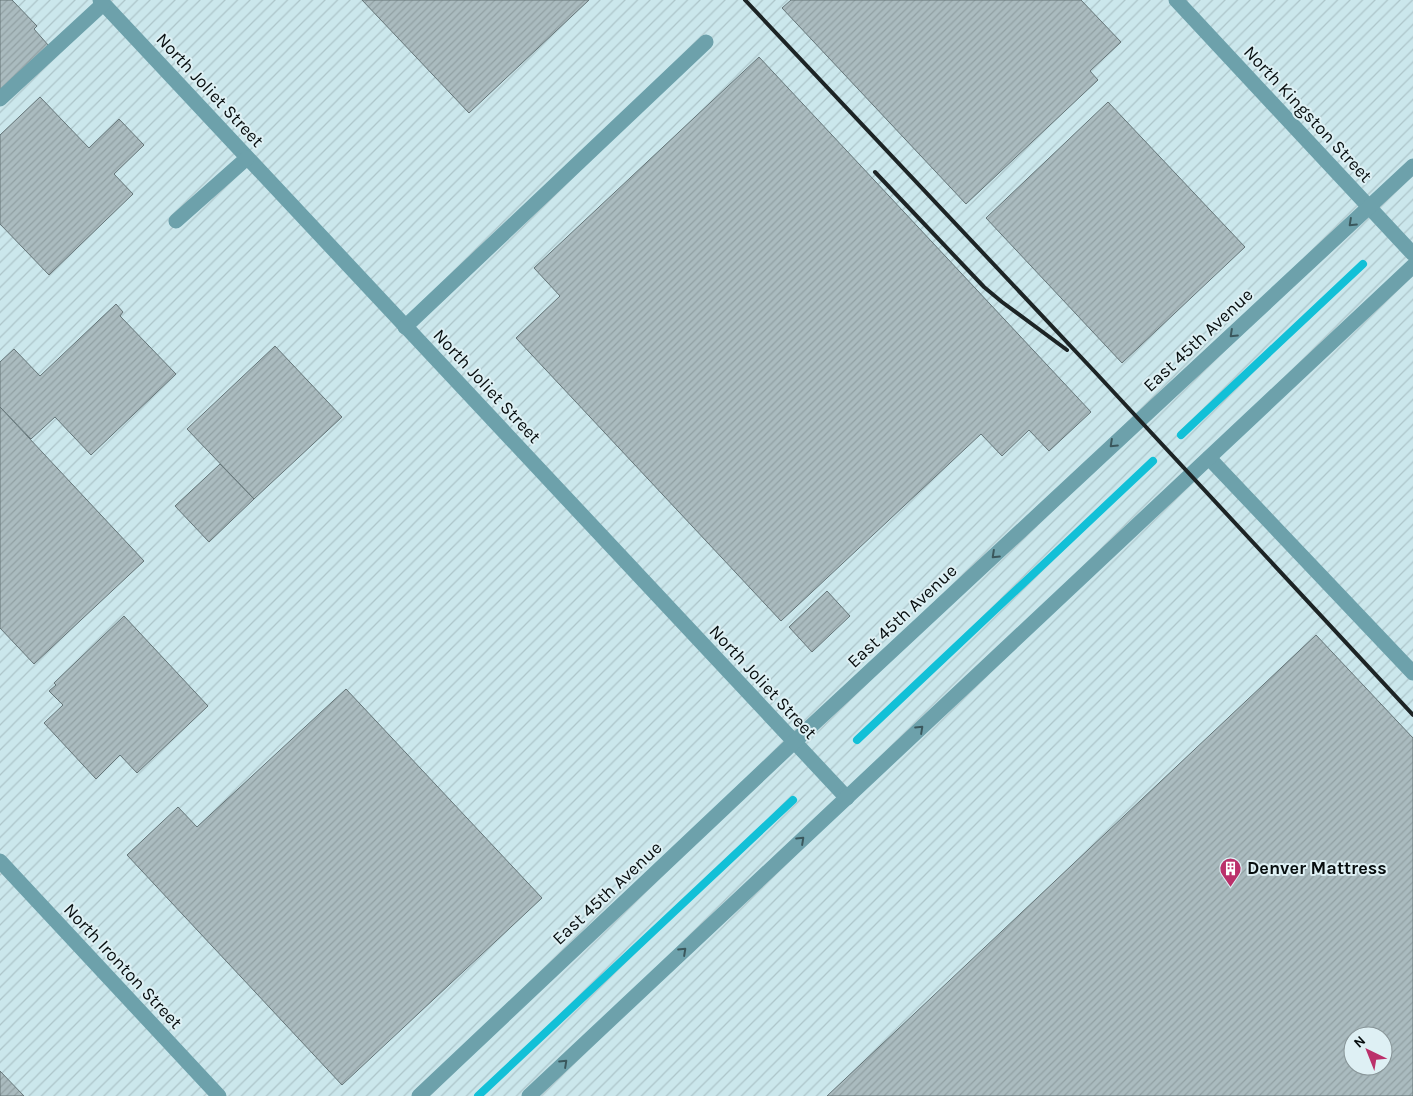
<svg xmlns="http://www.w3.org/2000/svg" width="1413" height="1096" font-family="Karla,sans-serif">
  <defs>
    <pattern id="industrial-furrows" width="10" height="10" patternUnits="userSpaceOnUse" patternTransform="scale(1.25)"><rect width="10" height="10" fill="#cbe7ec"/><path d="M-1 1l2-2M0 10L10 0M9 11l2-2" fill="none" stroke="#adc5c9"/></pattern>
    <pattern id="building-hatch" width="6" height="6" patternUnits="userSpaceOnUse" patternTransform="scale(1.25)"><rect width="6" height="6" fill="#aabbbf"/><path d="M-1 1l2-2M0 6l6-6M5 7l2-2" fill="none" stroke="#91a0a3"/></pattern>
  </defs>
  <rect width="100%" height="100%" fill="#def0f4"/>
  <!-- industrial -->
  <path fill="url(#industrial-furrows)" fill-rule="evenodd" d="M0,0h1413v1096h-1413zM1353,1036h30v30h-30z"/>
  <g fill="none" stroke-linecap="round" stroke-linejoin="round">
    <!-- stream -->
    <g stroke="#12c0d7" stroke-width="8">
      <polyline points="1181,435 1363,264"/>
      <polyline points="857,740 1153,461"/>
      <polyline points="478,1096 793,800"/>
    </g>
  </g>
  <!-- building -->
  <g fill="url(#building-hatch)" stroke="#667679" fill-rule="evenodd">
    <polygon points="0,0 12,0 37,26 34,29 49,46 0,91"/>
    <polygon points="362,0 589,0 469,113"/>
    <polygon points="791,0 1081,0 1121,42 1090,71 1098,80 966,204 782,8"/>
    <polygon points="759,57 1091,412 1049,451 1029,430 1002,456 981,434 781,621 516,338 560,296 534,268"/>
    <polygon points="40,97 89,148 119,119 144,145 114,174 133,194 49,275 0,224 0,135"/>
    <polygon points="1108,102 1245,247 1122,363 986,218"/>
    <polygon points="116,304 123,312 120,316 176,374 91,455 55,417 31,439 0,407 0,362 14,349 40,376"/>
    <polygon points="275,346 342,417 254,499 187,429"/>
    <polygon points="0,407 144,561 34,664 0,628"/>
    <polygon points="220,464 254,499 209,542 175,506"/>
    <polygon points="827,591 850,616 812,652 789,627"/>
    <polygon points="124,616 208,706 137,773 120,755 96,779 44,723 63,705 49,691 56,685 54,683"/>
    <path d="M1316,635l97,103v358h-586zM1353,1036h30v30h-30z"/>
    <polygon points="346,689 542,898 342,1085 127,855 178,807 197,827"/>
    <polygon points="0,1071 24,1096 0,1096"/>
  </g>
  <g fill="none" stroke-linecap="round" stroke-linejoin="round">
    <!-- minor -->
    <g stroke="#6da1ab" stroke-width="15">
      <polyline points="100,0 847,798"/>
      <polyline points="1176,0 1413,254"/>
      <polyline points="0,99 103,4"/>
      <polyline points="176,221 247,158"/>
      <polyline points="405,327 706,42"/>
      <polyline points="1209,458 1413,673"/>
      <polyline points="0,861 219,1096"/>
      <polyline points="419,1096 794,742 1413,166"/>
      <polyline points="529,1096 1413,266"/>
    </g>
    <!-- rail -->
    <g stroke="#1d2425" stroke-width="4">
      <polyline points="745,0 1095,372 1413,715"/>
      <polyline points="875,172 984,287 1002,302 1067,350"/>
    </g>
  </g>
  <!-- one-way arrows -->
  <defs><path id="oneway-chevron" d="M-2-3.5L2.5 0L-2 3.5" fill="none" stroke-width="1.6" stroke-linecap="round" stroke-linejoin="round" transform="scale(1.25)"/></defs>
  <g stroke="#3a575c">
    <use href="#oneway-chevron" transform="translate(1352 223) rotate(137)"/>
    <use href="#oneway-chevron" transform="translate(1233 334) rotate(137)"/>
    <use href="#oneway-chevron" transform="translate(1113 444) rotate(137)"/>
    <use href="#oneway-chevron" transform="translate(995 555) rotate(137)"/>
    <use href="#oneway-chevron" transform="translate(920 729) rotate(-43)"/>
    <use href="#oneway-chevron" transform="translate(801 840) rotate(-43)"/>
    <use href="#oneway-chevron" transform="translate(683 951) rotate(-43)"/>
    <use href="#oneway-chevron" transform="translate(564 1063) rotate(-43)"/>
  </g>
  <!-- icons -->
  <defs>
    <symbol id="building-pin" viewBox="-11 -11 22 30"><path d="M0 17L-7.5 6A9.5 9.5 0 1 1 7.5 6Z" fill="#bb306a" stroke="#def0f4"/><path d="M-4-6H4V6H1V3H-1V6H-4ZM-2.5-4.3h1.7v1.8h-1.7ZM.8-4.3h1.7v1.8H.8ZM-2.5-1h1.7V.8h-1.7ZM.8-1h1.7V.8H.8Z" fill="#fff"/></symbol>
  </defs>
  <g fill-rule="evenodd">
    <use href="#building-pin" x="1218" y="856" width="25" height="34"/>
  </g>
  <g text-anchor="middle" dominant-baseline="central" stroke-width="4" stroke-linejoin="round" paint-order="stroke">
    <!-- street labels -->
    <g font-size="18" fill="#070d0e" stroke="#def0f4">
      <text transform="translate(210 90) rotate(47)">North Joliet Street</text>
      <text transform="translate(1308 114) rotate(47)">North Kingston Street</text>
      <text transform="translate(1198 340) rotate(-43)">East 45th Avenue</text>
      <text transform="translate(487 386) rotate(47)">North Joliet Street</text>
      <text transform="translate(902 616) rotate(-43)">East 45th Avenue</text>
      <text transform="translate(763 682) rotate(47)">North Joliet Street</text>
      <text transform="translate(607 893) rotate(-43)">East 45th Avenue</text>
      <text transform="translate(123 966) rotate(47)">North Ironton Street</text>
    </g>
    <!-- poi labels -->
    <g font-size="18" font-weight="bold" fill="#070d0e" stroke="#def0f4" text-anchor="start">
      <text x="1247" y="868">Denver Mattress</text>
    </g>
  </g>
  <!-- north arrow -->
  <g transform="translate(1368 1051) rotate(317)"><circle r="24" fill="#def0f4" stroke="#889598"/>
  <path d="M0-4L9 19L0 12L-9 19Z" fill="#bb306a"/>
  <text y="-8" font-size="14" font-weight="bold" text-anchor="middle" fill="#070d0e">N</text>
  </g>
</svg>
